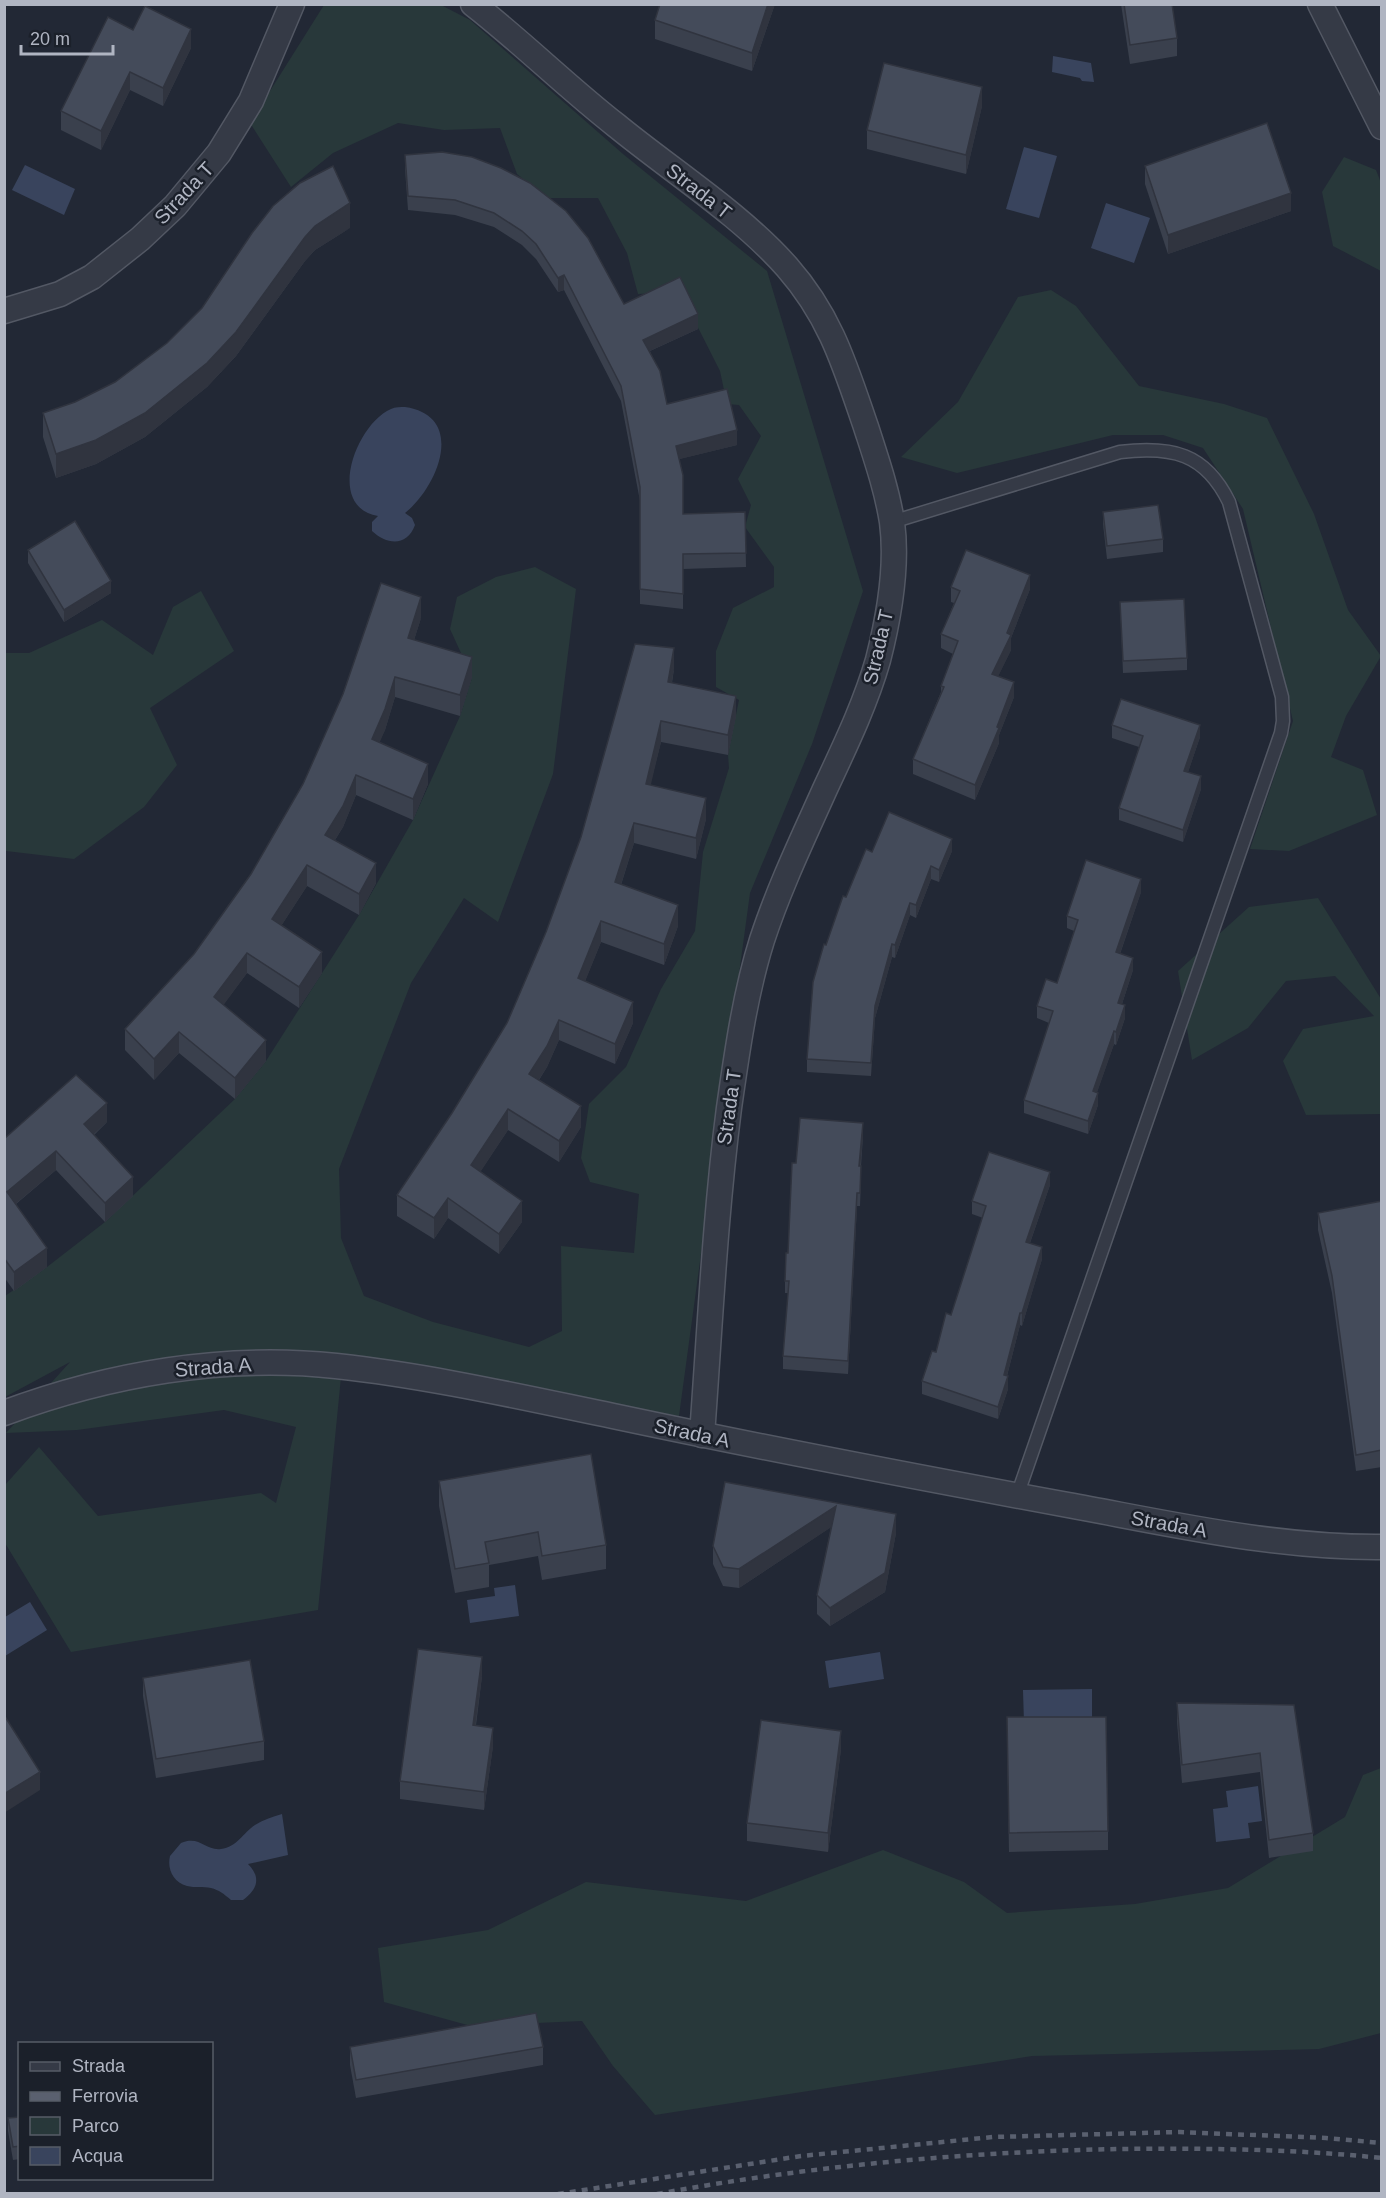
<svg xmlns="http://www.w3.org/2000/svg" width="1386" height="2198" font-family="Arial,sans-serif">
  <rect width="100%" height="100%" fill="#222835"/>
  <!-- green -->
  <g fill="#28383a">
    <polygon points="324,5 441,5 470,20 623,154 767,271 863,591 812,744 750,893 679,1416 343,1357 318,1610 71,1652 5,1543 5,1485 39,1447 98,1516 261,1493 276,1503 296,1427 224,1410 77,1430 6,1433 70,1362 5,1397 5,1296 47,1267 105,1222 235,1099 266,1061 359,915 413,820 460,716 472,677 450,629 457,597 496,577 535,567 576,589 553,774 498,922 464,898 411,983 339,1169 341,1238 364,1296 433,1322 529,1347 562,1331 561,1246 634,1253 639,1194 590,1182 581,1158 589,1104 626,1067 661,989 695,931 703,852 729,768 728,755 739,700 716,687 716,651 733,608 774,587 774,567 745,527 751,505 738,479 761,436 739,405 727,404 720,371 680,292 638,294 627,253 598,198 546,198 517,174 500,128 444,130 398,123 333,153 291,187 250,123"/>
    <polygon points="1344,157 1376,170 1381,183 1381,271 1333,246 1322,192"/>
    <polygon points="1051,290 1076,306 1139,386 1224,404 1267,418 1314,514 1348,610 1381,656 1346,716 1331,757 1363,770 1377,815 1289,851 1250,849 1293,721 1243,509 1203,448 1163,435 1113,435 957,473 901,457 958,402 1018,297"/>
    <polygon points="201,591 234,651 150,708 177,765 144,807 74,859 6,851 5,653 29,653 102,620 153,655 173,607"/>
    <polygon points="1318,898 1381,999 1381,1114 1306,1115 1283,1061 1303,1029 1374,1016 1335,976 1286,981 1248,1028 1192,1060 1178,971 1249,907"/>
    <polygon points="1381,1768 1381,2033 1319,2049 1032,2056 655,2115 613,2066 582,2021 471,2026 384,2002 378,1948 488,1930 586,1882 746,1901 883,1850 964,1882 1007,1913 1135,1904 1228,1888 1345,1817 1363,1775"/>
  </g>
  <!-- water -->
  <g fill="#39445d">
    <polygon points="1053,56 1091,63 1094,82 1082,81 1080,78 1052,72"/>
    <polygon points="1024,147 1057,156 1039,218 1006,209"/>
    <polygon points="25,165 75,189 64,215 12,190"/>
    <polygon points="1106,203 1150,218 1134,263 1091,248"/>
    <path d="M405,407c62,9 33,80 0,106l7,5 3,7c-8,22 -28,20 -43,6v-9l6,-6c-53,-9 -22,-92 13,-107 4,-2 10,-2 14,-2z"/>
    <polygon points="515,1585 519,1616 470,1623 467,1600 495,1596 494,1588"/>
    <polygon points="30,1602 47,1630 5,1656 5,1617"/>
    <polygon points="880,1652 884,1679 829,1688 825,1661"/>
    <polygon points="1092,1689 1092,1721 1024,1723 1023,1690"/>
    <polygon points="1258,1786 1262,1821 1248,1823 1250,1838 1216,1842 1213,1809 1228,1807 1226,1791"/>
    <path d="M282,1814l6,41 -40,9c13,13 10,25 -5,36h-12c-7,-6 -12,-10 -20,-12 -8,-2 -16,0 -24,-2 -14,-4 -20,-17 -17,-30l11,-13c19,-8 24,8 40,6 16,-2 22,-16 34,-24 8,-5 17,-8 27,-11z"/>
  </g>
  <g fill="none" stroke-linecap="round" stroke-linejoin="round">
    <defs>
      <path id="service" d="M892,522l228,-70c52,-6 85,1 109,50l53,195 1,24 -2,12 -264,763"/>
      <g id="minor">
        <path d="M473,4c50,39 94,83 144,122 55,45 123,88 170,141 44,50 58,99 79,160 10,31 21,63 26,95 6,45 -3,95 -14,138 -13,45 -33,86 -53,129 -22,49 -46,99 -63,151 -17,54 -25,112 -33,168 -14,109 -19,218 -27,327"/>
        <polyline points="1320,4 1382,127"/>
        <polyline points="4,311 60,294 92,277 140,239 175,206 219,153 251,101 292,4"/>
        <path d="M4,1413c105,-39 220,-59 332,-47 93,10 185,31 277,50 151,32 303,61 455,89 104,19 208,43 314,42"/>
      </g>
    </defs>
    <!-- service casing -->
    <use href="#service" stroke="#535864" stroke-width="15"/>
    <!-- minor casing -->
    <use href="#minor" stroke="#535864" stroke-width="27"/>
    <!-- service -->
    <use href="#service" stroke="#353a46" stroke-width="12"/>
    <!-- minor -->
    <use href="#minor" stroke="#353a46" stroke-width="24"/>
    <!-- rail -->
    <g stroke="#5a606f" stroke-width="4.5" stroke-dasharray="6 6" stroke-linecap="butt">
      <polyline points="558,2194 801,2156 993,2137 1180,2132 1326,2138 1382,2143"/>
      <path d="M657,2194c152,-28 307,-42 461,-45 88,-1 176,0 264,9"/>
    </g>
  </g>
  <!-- wall -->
  <g fill="#3a404d">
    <polygon points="660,4 775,4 752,71 655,39 655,20"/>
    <polygon points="1121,4 1172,4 1177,38 1177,56 1130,64"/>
    <polygon points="133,30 191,48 163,106 130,90 101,150 61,130 61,111"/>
    <polygon points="982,106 966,174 867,149 867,130"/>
    <polygon points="442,152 624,304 698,329 650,351 667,404 737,445 679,459 683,514 745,512 746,567 683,569 683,609 640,604 640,501 621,401 564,290 558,292 536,259 522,245 494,227 455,215 408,210 405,169 405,155"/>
    <polygon points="1145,166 1291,211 1168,254 1145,184"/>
    <polygon points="350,228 315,250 305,261 236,356 207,387 145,437 96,464 56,478 43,437 43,413 75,402 115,382 167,343 202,308"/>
    <polygon points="1103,512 1163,539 1163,552 1107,559 1103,524"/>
    <polygon points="28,550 111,593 64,622 28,563"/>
    <polygon points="951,587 1030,589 1011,638 1011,650 998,676 1014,697 999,735 999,743 975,800 913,774 913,759 941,692 941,686 953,654 941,648 941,634 954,603 951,602"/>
    <polygon points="1120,602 1187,658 1187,670 1123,673"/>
    <polygon points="421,618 414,640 472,677 460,716 395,697 385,730 379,742 428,784 413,820 356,795 343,827 335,840 376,883 359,915 307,886 281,926 322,973 299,1008 247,973 223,1005 266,1061 235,1099 179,1053 154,1080 125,1050 125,1029 194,954 251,874"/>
    <polygon points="674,669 672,683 736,716 728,755 661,742 650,785 706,819 696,859 634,843 621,885 678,926 664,965 601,942 585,981 633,1023 615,1064 559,1040 547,1067 539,1080 581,1127 559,1162 508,1130 480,1172 522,1222 499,1254 448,1218 434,1239 397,1216 397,1195 452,1113 507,1023"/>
    <polygon points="1112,725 1200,737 1188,772 1201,789 1183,842 1119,820 1119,808 1139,747 1112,738"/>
    <polygon points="952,851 939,882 931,879 916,918 910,915 895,958 892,957 875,1018 871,1076 807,1072 807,1059 826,945 846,897 872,852"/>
    <polygon points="1141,892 1120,954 1133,970 1122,1004 1125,1018 1116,1045 1114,1044 1097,1092 1098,1105 1088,1134 1024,1113 1024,1100 1049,1023 1037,1018 1037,1006 1057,983 1074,931 1067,928 1067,916"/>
    <polygon points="107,1122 94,1135 133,1196 105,1222 56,1170 16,1204 47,1267 14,1291 4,1277 4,1139"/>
    <polygon points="863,1136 861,1166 861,1179 860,1206 857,1206 848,1374 783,1369 783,1356 788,1293 785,1293 785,1281 796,1163"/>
    <polygon points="1050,1185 1030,1243 1042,1259 1022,1326 1020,1325 1007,1376 1008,1389 998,1419 922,1394 922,1381 936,1352 951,1315 983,1218 972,1214 972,1201"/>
    <polygon points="1382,1201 1382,1467 1356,1471 1332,1293 1318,1230 1318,1213"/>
    <polygon points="439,1481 606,1545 606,1569 542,1580 538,1556 489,1565 489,1587 455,1593 439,1506"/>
    <polygon points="725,1482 896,1533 885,1592 830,1626 817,1614 817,1595 831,1527 739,1588 723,1586 713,1564 713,1546"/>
    <polygon points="482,1676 476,1725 493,1746 484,1810 400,1799 400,1781"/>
    <polygon points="143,1678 264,1741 264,1760 156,1778 143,1696"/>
    <polygon points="1177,1703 1294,1705 1313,1833 1313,1851 1269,1858 1260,1772 1182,1783 1177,1722"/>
    <polygon points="1007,1736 1108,1831 1108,1850 1009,1852"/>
    <polygon points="841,1749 828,1852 747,1841 747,1823"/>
    <polygon points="350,2047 543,2047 543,2065 356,2098 350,2065"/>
    <polygon points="20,2117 20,2159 13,2160 8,2131 8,2118"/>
  </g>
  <!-- shaded-wall -->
  <g fill="#30343f">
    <polygon points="768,4 775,4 752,71 752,53"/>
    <polygon points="191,29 191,48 163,106 163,88"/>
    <polygon points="130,72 130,90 101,150 101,131"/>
    <polygon points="982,87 982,106 966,174 966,155"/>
    <polygon points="1291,193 1291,211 1168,254 1168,235"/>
    <polygon points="350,203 350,228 315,250 305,261 236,356 207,387 145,437 96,464 56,478 56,454 305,237 315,226"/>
    <polygon points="564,275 564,290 558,292 558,278"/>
    <polygon points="698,314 698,329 643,354 643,340"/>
    <polygon points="737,430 737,445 676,460 676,446"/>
    <polygon points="1030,575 1030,589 1011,638 1011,650 992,689 992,674"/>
    <polygon points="111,581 111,593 64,622 64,610"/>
    <polygon points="421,597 421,618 408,659 408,638"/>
    <polygon points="674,648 674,669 668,703 668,682"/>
    <polygon points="472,657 472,677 460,716 460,695"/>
    <polygon points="395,677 395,697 385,730 372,760 372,739"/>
    <polygon points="1014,682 1014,697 999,735 999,743 975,800 975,785"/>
    <polygon points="736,696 736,716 728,755 728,735"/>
    <polygon points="661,721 661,742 646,805 646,784"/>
    <polygon points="1200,725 1200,737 1184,784 1184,771"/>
    <polygon points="428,764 428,784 413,820 413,799"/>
    <polygon points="356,775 356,795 343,827 325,856 325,835"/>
    <polygon points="1201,776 1201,789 1183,842 1183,830"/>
    <polygon points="706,798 706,819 696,859 696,838"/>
    <polygon points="634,823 634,843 615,903 615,882"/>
    <polygon points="952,839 952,851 939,882 939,870"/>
    <polygon points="376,863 376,883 359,915 359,894"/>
    <polygon points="307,865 307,886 272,940 272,919"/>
    <polygon points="931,866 931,879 916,918 916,905"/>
    <polygon points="1141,879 1141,892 1116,965 1116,952"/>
    <polygon points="910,903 910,915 895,958 895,945"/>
    <polygon points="678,905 678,926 664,965 664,944"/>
    <polygon points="601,921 601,942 578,999 578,978"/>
    <polygon points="892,944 892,957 875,1018 871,1076 875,1006"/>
    <polygon points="322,952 322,973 299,1008 299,987"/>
    <polygon points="247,953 247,973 214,1018 214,997"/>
    <polygon points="1133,958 1133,970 1118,1016 1118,1003"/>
    <polygon points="633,1002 633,1023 615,1064 615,1044"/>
    <polygon points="1125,1005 1125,1018 1116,1045 1116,1032"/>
    <polygon points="559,1020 559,1040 547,1067 529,1095 529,1074"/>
    <polygon points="1114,1031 1114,1044 1093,1104 1093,1091"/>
    <polygon points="179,1032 179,1053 154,1080 154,1059"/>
    <polygon points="266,1040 266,1061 235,1099 235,1078"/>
    <polygon points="1098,1093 1098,1105 1088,1134 1088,1121"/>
    <polygon points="107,1103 107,1122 84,1143 84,1124"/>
    <polygon points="581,1106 581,1127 559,1162 559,1141"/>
    <polygon points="508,1109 508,1130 471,1186 471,1165"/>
    <polygon points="863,1123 863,1136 859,1179 859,1166"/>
    <polygon points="56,1151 56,1170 7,1211 7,1192"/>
    <polygon points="1050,1172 1050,1185 1026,1254 1026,1242"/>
    <polygon points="133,1177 133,1196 105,1222 105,1203"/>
    <polygon points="857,1193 857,1206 848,1374 848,1361"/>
    <polygon points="448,1198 448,1218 434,1239 434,1218"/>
    <polygon points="522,1201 522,1222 499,1254 499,1234"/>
    <polygon points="1042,1247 1042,1259 1022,1326 1022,1313"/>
    <polygon points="47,1248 47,1267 14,1291 14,1272"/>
    <polygon points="1020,1313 1020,1325 1004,1387 1004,1375"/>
    <polygon points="1008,1376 1008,1389 998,1419 998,1407"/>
    <polygon points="836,1506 836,1524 739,1588 739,1569"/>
    <polygon points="896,1514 896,1533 885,1592 830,1626 830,1608"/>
    <polygon points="482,1657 482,1676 473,1743 473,1725"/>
    <polygon points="493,1728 493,1746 484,1810 484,1792"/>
    <polygon points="841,1731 841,1749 828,1852 828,1833"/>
    <polygon points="40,1772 40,1790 4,1813 4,1794"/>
  </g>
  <!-- building -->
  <g fill="#444b5a" stroke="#30343f" stroke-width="1.5">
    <polygon points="660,4 768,4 752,53 655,20"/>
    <polygon points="1124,4 1172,4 1177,38 1130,45"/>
    <polygon points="145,6 191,29 163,88 130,72 101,131 61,111 108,17 133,30"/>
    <polygon points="884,63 982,87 966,155 867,130"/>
    <polygon points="1267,123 1291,193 1168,235 1145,166"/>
    <polygon points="442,152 472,157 501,168 530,183 566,211 588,238 624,304 680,277 698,314 643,340 660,371 667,404 727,389 737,430 676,446 683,475 683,514 745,512 746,553 683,554 683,594 640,589 640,487 621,386 564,275 558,278 536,244 522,231 494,213 455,200 408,196 405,155"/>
    <polygon points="333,166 350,203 315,226 305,237 236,332 207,363 145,413 96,440 56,454 43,413 75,402 115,382 167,343 202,308 252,233 273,206 300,183"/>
    <polygon points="1158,505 1163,539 1107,546 1103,512"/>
    <polygon points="75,521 111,581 64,610 28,550"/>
    <polygon points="966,550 1030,575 1007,633 1011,635 992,674 1014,682 997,727 999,728 975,785 913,759 944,687 941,686 958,641 941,634 960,591 951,587"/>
    <polygon points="381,583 421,597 408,638 472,657 460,695 395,677 385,709 372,739 428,764 413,799 356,775 343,806 325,835 376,863 359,894 307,865 272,919 322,952 299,987 247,953 214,997 266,1040 235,1078 179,1032 154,1059 125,1029 194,954 251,874 303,784 343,694"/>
    <polygon points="1184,599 1187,658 1123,661 1120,602"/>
    <polygon points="635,644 674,648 668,682 736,696 728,735 661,721 646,784 706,798 696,838 634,823 615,882 678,905 664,944 601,921 578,978 633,1002 615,1044 559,1020 547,1046 529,1074 581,1106 559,1141 508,1109 471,1165 522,1201 499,1234 448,1198 434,1218 397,1195 452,1113 507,1023 546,932 581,837"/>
    <polygon points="1121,699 1200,725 1184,771 1201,776 1183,830 1119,808 1143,736 1112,725"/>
    <polygon points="889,812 952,839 939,870 931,866 916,905 910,903 895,945 892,944 875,1006 871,1063 807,1059 813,982 824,944 826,945 843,896 846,897 866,849 872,852"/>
    <polygon points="1086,860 1141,879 1116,952 1133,958 1118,1003 1125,1005 1116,1032 1114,1031 1093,1091 1098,1093 1088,1121 1024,1100 1053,1011 1037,1006 1046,979 1057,983 1078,920 1067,916"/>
    <polygon points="76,1075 107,1103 84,1124 133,1177 105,1203 56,1151 7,1192 47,1248 14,1272 4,1258 4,1139"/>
    <polygon points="800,1118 863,1123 859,1166 861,1166 860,1193 857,1193 848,1361 783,1356 789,1281 785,1281 786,1253 788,1253 792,1163 796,1163"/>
    <polygon points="989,1152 1050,1172 1026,1242 1042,1247 1022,1313 1020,1313 1004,1375 1008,1376 998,1407 922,1381 932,1351 936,1352 946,1313 951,1315 986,1206 972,1201"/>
    <polygon points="1382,1201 1382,1450 1356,1455 1332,1276 1318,1213"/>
    <polygon points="591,1454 606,1545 542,1556 538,1532 485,1542 489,1563 455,1569 439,1481"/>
    <polygon points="725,1482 896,1514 885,1573 830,1608 817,1595 836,1506 739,1569 723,1567 713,1546"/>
    <polygon points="418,1649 482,1657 473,1725 493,1728 484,1792 400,1781"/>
    <polygon points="250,1660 264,1741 156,1759 143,1678"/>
    <polygon points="1177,1703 1294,1705 1313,1833 1269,1840 1260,1753 1182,1765"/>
    <polygon points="4,1715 40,1772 4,1794"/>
    <polygon points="1007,1717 1106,1717 1108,1831 1009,1833"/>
    <polygon points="761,1720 841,1731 828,1833 747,1823"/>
    <polygon points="536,2013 543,2047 356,2080 350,2047"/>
    <polygon points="20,2117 20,2146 13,2147 8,2118"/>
  </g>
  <g text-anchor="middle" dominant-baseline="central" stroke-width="5" stroke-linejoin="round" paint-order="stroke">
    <!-- street labels -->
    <g font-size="20" fill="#b0b5c2" stroke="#1b202a">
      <text transform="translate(699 191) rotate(38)">Strada T</text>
      <text transform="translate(184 193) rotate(-47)">Strada T</text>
      <text transform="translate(878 647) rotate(-77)">Strada T</text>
      <text transform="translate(729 1107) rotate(-82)">Strada T</text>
      <text transform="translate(213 1367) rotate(-4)">Strada A</text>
      <text transform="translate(692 1433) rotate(12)">Strada A</text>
      <text transform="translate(1169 1524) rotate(10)">Strada A</text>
    </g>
  </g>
  <!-- border -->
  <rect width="1386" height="2198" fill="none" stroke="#b0b5c2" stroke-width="12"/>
  <!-- legend -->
  <rect x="18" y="2042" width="195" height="138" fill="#1b202a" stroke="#575c67" stroke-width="1.5"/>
  <rect x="30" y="2062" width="30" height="9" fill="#353a46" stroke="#575c67" stroke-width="1.5"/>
  <text x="72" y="2072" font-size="18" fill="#b0b5c2">Strada</text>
  <rect x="30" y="2092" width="30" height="9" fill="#5a606f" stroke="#575c67" stroke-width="1.5"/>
  <text x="72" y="2102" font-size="18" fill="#b0b5c2">Ferrovia</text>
  <rect x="30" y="2117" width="30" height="18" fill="#28383a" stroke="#575c67" stroke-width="1.5"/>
  <text x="72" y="2132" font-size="18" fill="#b0b5c2">Parco</text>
  <rect x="30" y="2147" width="30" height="18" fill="#39445d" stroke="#575c67" stroke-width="1.5"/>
  <text x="72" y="2162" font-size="18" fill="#b0b5c2">Acqua</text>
  <!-- scale -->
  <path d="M21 45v9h92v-9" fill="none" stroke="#b0b5c2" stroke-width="3"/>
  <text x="30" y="45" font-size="18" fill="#b0b5c2" stroke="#1b202a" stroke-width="4.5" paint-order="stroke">20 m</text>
</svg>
